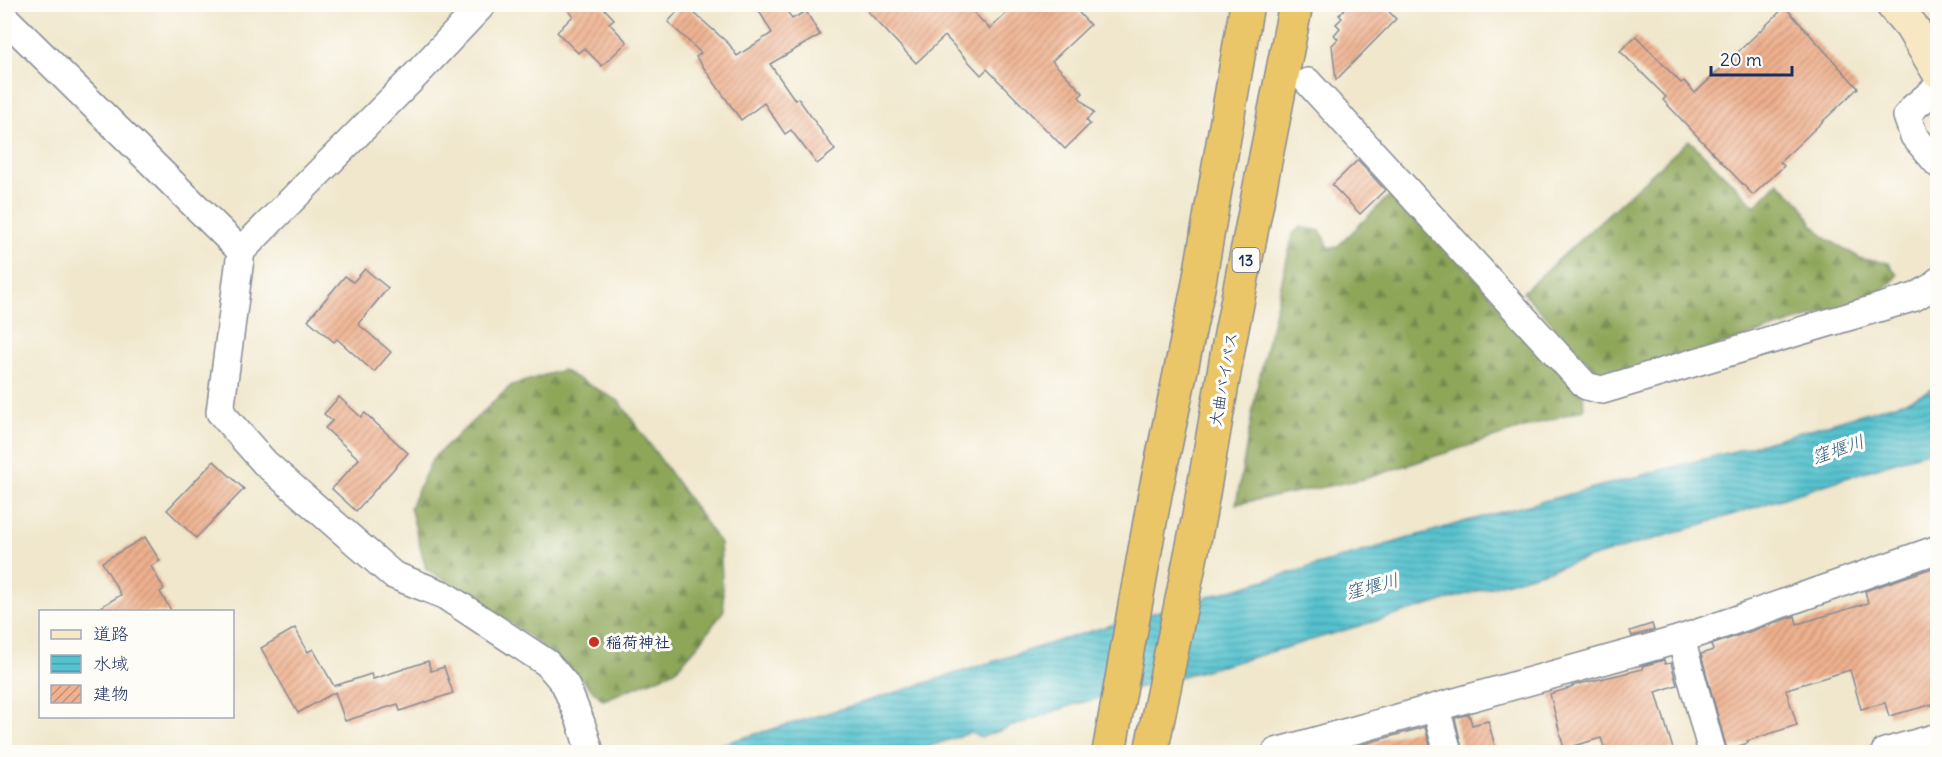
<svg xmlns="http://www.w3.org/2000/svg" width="1942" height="757" font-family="Delius,'Klee One',sans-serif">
  <defs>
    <pattern id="forest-firs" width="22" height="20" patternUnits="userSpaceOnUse" patternTransform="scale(1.5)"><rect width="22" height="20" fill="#8da658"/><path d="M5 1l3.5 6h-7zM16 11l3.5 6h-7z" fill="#72884c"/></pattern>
    <pattern id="water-rules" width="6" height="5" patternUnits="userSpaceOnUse" patternTransform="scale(1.5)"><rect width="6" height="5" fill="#56c2ce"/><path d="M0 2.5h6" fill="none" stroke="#469eaa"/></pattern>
    <pattern id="building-hatch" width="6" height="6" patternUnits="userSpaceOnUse" patternTransform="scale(1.5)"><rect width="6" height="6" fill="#efb18e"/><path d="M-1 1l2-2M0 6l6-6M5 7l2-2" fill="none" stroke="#c19077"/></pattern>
  </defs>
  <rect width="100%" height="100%" fill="#fdfcf7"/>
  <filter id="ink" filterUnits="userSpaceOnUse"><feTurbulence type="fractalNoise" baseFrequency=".0167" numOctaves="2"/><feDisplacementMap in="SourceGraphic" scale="12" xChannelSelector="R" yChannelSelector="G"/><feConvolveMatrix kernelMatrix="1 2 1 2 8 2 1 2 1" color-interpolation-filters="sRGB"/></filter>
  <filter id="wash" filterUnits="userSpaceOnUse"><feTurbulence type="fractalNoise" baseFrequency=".008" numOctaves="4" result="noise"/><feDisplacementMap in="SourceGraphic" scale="24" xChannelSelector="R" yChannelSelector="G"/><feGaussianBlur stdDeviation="1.35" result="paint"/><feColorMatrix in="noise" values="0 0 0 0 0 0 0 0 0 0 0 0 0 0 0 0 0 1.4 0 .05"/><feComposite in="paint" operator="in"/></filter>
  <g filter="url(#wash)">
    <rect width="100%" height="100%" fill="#f0e7cc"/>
    <!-- forest -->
    <g fill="url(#forest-firs)" stroke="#546a5b" stroke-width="1.5">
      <polygon points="1689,140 1755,206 1778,182 1801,204 1812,224 1827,239 1862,259 1889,263 1897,275 1891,283 1868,299 1605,381 1523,292"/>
      <polygon points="1389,196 1402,198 1583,395 1584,409 1364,479 1236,504 1256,392 1293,234 1300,227 1320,231 1325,238 1329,248 1337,247"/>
      <path d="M562,370l57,31 101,142 4,67 -24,33 -25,28 -72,29c-52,-51 -113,-95 -177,-131l-16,-62 23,-49 79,-73z"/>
    </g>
    <!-- water -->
    <polygon fill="url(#water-rules)" stroke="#387896" stroke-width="1.5" points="1937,387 1937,447 1923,453 1688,529 1247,659 1069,706 982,737 970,733 912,752 695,752 891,694 1064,639 1467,521 1742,449 1909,400"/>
    <g id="blocks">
      <!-- building -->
      <g fill="url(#building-hatch)">
        <polygon points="563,4 600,4 614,19 609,23 627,42 602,66 584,48 578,53 557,32 573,16"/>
        <polygon points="684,4 729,44 737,56 772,33 755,4 783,4 792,19 806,11 820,35 770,64 795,100 798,98 835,150 817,164 791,130 785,134 764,103 741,120 696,57 701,53 668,22"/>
        <polygon points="861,4 965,4 990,29 1016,4 1071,4 1090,25 1052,61 1083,93 1079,97 1094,113 1086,120 1090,124 1065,149 987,69 981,75 945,36 916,63"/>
        <polygon points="1349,4 1382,4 1396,19 1336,80 1332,45 1338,39 1334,35 1340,28 1336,24 1342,18 1339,15"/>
        <polygon points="1785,7 1858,88 1780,162 1784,166 1753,195 1663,100 1666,97 1620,51 1636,36 1681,83 1684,81 1695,93"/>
        <polygon points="1358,160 1385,190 1360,214 1332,185"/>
        <polygon points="365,269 388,288 358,324 391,352 374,372 337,339 334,342 308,320 345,276 353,282"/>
        <polygon points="339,397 361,417 365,413 408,453 356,511 332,489 359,459 325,428 332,421 324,414"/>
        <polygon points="214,461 244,489 196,538 167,510"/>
        <polygon points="145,537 160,561 151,566 164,589 160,592 172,612 92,612 121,595 102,562"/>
        <polygon points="1938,566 1938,703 1889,716 1885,703 1861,709 1850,670 1790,688 1786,690 1797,725 1747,741 1748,743 1727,750 1701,654 1713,650 1711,645 1795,616 1797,624 1868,603 1865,591"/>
        <polygon points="1652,624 1654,630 1632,636 1630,631"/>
        <polygon points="295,628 308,652 313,649 334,686 371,674 373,679 428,661 431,671 444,667 453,693 400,711 398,704 345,721 335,692 298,713 261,648"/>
        <polygon points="1664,660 1665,664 1671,663 1677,685 1656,692 1673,749 1661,753 1606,753 1601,738 1564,749 1550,694 1573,687 1572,686 1579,684 1643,669 1642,666"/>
        <polygon points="1469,714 1472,725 1488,721 1497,753 1463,753 1455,718"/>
        <polygon points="1425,727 1432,753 1347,753 1346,749"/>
      </g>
    </g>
  </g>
  <g filter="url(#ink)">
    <use href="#blocks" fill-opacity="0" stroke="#868b95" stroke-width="1.5"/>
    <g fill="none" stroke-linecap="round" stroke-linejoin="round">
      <defs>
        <g id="street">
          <polyline points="483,4 412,79 241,251 220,412 265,463 393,575 444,595 547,663 565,684 581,723 590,752"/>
          <polyline points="4,17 241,251"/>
          <polyline points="1308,82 1586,386 1602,390 1915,297 1935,285 1938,281"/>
          <polyline points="1938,87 1914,107 1907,116 1914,136 1938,164"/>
          <polyline points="1681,639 1712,752"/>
          <polyline points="1436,709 1448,752"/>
          <polyline points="1276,752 1681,639 1938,549"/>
          <polyline points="1885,752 1938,737"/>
        </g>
        <polyline id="secondary" points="1892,4 1911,26 1938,71"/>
        <g id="highway">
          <polyline points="1109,752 1155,494 1198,288 1247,4"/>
          <polyline points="1151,752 1199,516 1229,344 1296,4"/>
        </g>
      </defs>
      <!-- street casing -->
      <use href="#street" stroke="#868b95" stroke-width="30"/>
      <!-- secondary casing -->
      <use href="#secondary" stroke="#868b95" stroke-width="36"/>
      <!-- highway casing -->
      <use href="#highway" stroke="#868b95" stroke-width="36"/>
      <!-- street -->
      <use href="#street" stroke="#fff" stroke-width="27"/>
      <!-- secondary -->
      <use href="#secondary" stroke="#f7e8c3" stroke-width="33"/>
      <!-- highway -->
      <use href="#highway" stroke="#ebc669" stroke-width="33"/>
    </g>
  </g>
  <!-- markers -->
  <circle fill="#c8321e" stroke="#fdfcf7" stroke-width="2" cx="594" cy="642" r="6"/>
  <g text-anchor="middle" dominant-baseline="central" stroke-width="6" stroke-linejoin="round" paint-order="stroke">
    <!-- shield labels -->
    <rect fill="#fdfcf7" stroke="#5f6c8c" stroke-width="1.5" x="1232.5" y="248" width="27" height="24" rx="4.5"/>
    <g font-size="15" font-weight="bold" fill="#1b2f5e">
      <text x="1246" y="260">13</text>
    </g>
    <!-- street labels -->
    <g font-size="16" fill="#1b2f5e" stroke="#fdfcf7">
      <text transform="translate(1223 379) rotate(-80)">大曲バイパス</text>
    </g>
    <!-- poi labels -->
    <g font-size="16" font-weight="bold" fill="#1b2f5e" stroke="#fdfcf7" text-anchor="start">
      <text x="606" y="642">稲荷神社</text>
    </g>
    <!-- water labels -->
    <g font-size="18" font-style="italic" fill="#2d5b80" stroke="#fdfcf7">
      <text transform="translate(1838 449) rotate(-19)">窪堰川</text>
      <text transform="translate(1372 586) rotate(-15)">窪堰川</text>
    </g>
  </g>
  <!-- margin -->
  <rect width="1942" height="757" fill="none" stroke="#fdfcf7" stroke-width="24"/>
  <!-- legend -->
  <rect x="39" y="610" width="195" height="108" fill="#fdfcf7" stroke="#a3aaba" stroke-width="1.5"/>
  <rect x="51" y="630" width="30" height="9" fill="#f7e8c3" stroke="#a3aaba" stroke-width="1.5"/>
  <text x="93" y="640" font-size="18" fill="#1b2f5e">道路</text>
  <rect x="51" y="655" width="30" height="18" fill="url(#water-rules)" stroke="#a3aaba" stroke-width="1.5"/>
  <text x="93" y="670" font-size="18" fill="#1b2f5e">水域</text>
  <rect x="51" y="685" width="30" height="18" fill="url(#building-hatch)" stroke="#a3aaba" stroke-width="1.5"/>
  <text x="93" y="700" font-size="18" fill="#1b2f5e">建物</text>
  <!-- scale -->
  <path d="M1711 66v9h81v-9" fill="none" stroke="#1b2f5e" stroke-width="3"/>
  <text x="1720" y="66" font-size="18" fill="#1b2f5e" stroke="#fdfcf7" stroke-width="4.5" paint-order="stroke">20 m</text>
</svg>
